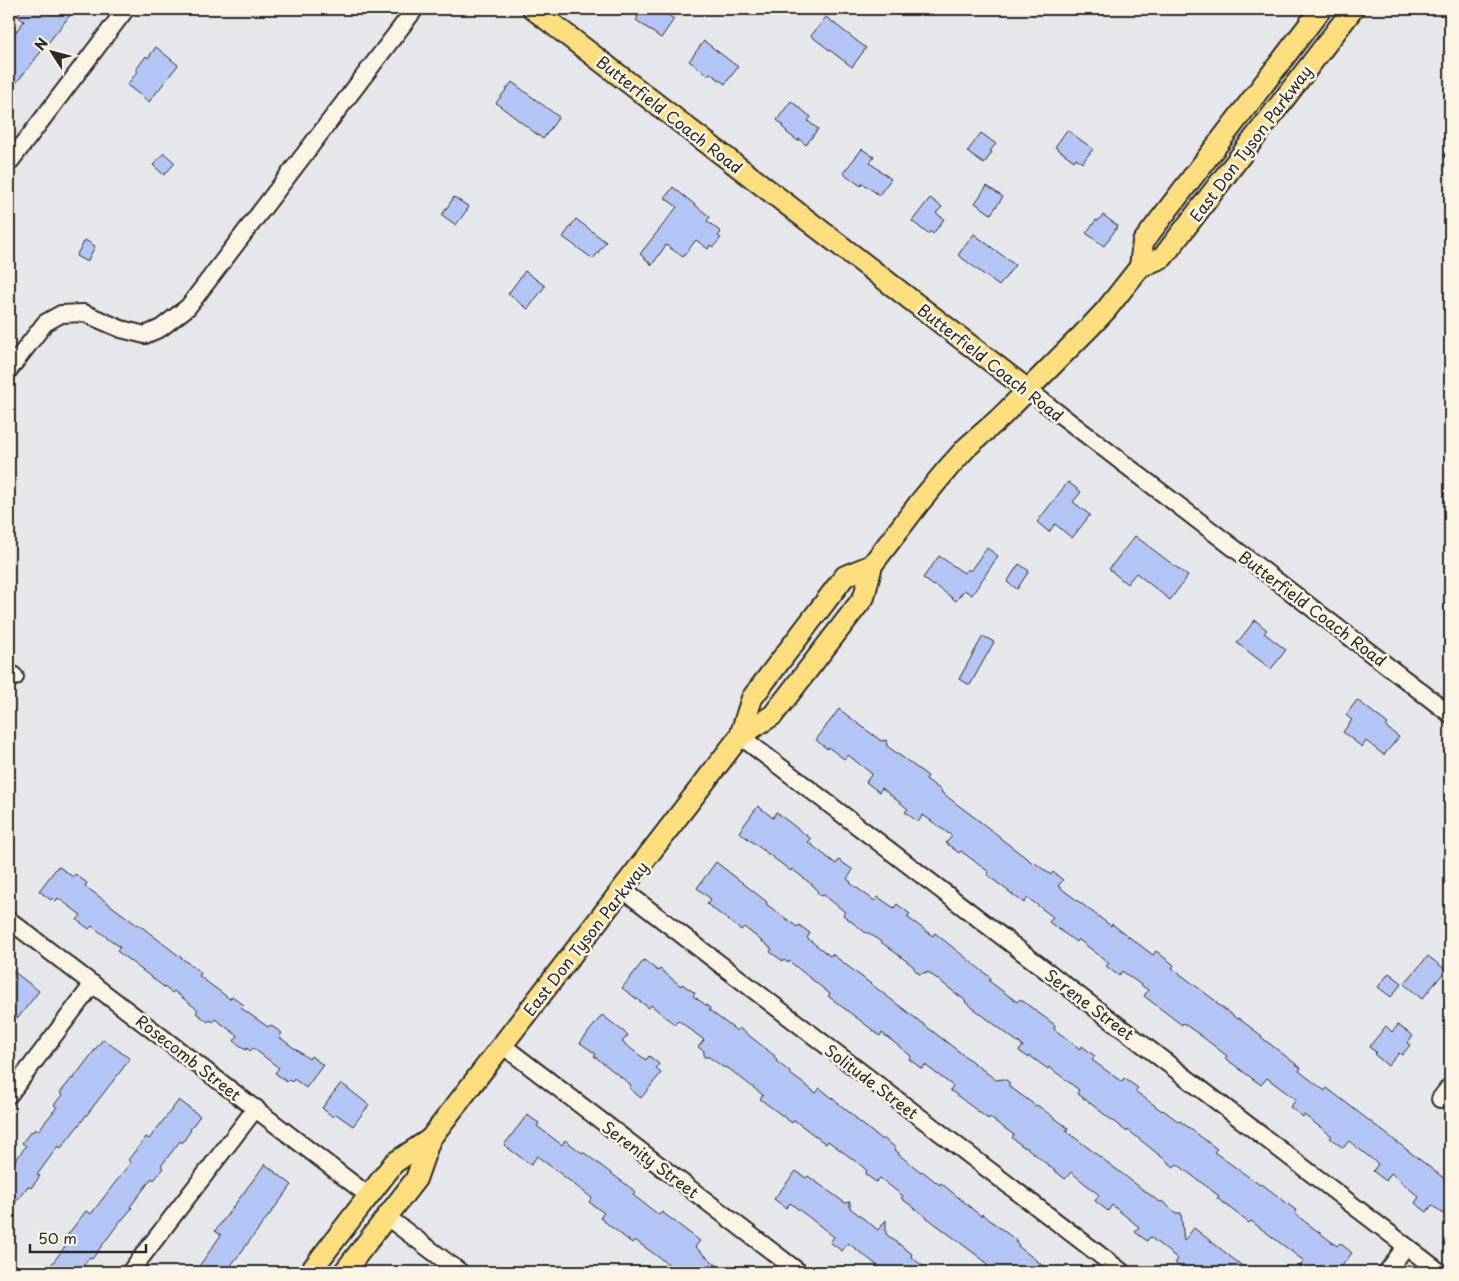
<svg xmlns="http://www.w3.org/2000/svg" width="1459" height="1281" font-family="'Playpen Sans',sans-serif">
  <rect width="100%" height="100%" fill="#e6e7ea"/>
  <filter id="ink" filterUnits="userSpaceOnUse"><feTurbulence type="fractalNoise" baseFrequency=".02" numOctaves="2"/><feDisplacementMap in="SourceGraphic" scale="10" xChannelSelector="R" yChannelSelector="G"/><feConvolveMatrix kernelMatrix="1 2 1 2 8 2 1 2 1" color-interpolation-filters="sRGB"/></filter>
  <g filter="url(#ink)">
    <!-- building -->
    <g fill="#b3c5f4" stroke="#2b2b2b">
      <polygon points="22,9 75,9 9,92 9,41 24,21 17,16"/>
      <polygon points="627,9 659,9 674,19 661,38 636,20 638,17"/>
      <polygon points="826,17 866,48 852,67 811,36"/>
      <polygon points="704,41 738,67 725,84 710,73 708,75 689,61"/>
      <polygon points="156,47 178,65 149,102 127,85 138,71 136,70 146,56 148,58"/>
      <polygon points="512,82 559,117 543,139 496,103"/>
      <polygon points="791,101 811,117 808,121 818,129 806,145 799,139 798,141 786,132 787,131 782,127 783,125 777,120"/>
      <polygon points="1067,130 1093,149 1082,163 1076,158 1074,161 1055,147"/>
      <polygon points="981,133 996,144 990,151 992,152 984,164 967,152"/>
      <polygon points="862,149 874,157 870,163 891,179 879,195 862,183 861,186 843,173"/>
      <polygon points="164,153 175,163 164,175 153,165"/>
      <polygon points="987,186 1003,197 991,214 975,203"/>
      <polygon points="673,187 710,217 707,221 721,232 718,236 721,238 713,247 710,245 708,249 696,240 683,257 666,245 652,265 640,254 677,207 665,198"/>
      <polygon points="454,197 469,207 456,225 442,215"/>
      <polygon points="930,198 942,207 936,213 944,219 933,234 930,231 928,234 912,221"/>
      <polygon points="1103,215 1118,226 1104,246 1086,233 1096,220 1098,221"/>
      <polygon points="576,219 606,242 593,259 563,237"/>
      <polygon points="974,234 1015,265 999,286 958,255"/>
      <polygon points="85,240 95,246 87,262 76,256"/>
      <polygon points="525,271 545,286 528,309 508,294"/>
      <polygon points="1068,482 1081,492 1073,502 1090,515 1072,538 1055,524 1049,532 1037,522"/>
      <polygon points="1135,536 1188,576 1170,600 1136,573 1127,584 1109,569"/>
      <polygon points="987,548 998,556 972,595 964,590 956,601 935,585 934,586 923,578 939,556 964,573 967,569 970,571"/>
      <polygon points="1019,564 1029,571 1017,589 1007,582"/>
      <polygon points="1255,620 1267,630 1264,633 1286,650 1271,669 1237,643"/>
      <polygon points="983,636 994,642 970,685 959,679"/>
      <polygon points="1357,700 1388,724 1386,727 1399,737 1384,755 1366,741 1362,747 1343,732 1352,720 1346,715"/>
      <polygon points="839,709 881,741 886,740 887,746 928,776 926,779 942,791 941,792 999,836 1000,838 1034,864 1035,863 1051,875 1053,872 1063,880 1058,886 1111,926 1112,924 1153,955 1156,951 1174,965 1172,968 1217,1002 1216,1003 1237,1019 1238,1018 1262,1036 1261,1037 1301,1068 1299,1071 1325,1091 1327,1088 1450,1183 1450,1219 1432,1205 1427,1212 1415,1203 1419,1197 1391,1173 1386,1181 1373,1171 1378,1164 1349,1141 1343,1148 1330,1138 1332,1136 1304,1115 1303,1117 1290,1107 1296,1100 1267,1078 1261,1085 1225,1058 1227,1056 1200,1035 1183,1023 1182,1025 1144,996 1148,990 1122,971 1119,976 1106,966 1109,963 1078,939 1076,942 1049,922 1053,917 1028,898 1024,903 987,875 989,872 961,851 959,853 946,843 952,836 923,815 918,822 905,812 908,809 882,788 879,792 866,782 872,774 848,755 844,759 828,747 827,749 816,740"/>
      <polygon points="758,806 773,818 776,812 811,839 808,842 836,864 839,860 853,870 847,879 851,882 850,883 875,901 878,897 894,908 897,904 910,914 907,917 933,936 935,933 991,978 989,981 1017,1002 1020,999 1032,1008 1055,1025 1054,1029 1080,1049 1082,1046 1095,1056 1092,1060 1122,1082 1124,1078 1138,1088 1135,1091 1162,1111 1163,1110 1179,1122 1180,1121 1217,1149 1214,1152 1260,1185 1262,1184 1297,1211 1295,1214 1337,1246 1340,1243 1352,1253 1337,1272 1307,1272 1300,1266 1304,1261 1251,1221 1249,1223 1217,1198 1219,1196 1177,1164 1174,1167 1128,1130 1127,1132 1077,1093 1079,1090 1049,1067 1048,1069 1030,1056 1029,1058 1019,1051 1023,1046 965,1002 966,1001 928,972 919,974 915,970 913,966 869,933 866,933 843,915 845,912 824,895 821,896 818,893 815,887 792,869 791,871 739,832"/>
      <polygon points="716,862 767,902 766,904 792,923 797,927 799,925 810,933 807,938 830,956 832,954 996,1080 1004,1079 1009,1082 1009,1086 1036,1106 1037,1105 1068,1128 1066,1131 1158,1201 1163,1202 1176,1213 1181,1213 1184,1241 1194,1228 1250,1272 1187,1272 1175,1263 1178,1259 1150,1237 1147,1241 1135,1232 1139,1227 1112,1205 1108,1211 1095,1201 1099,1195 1071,1172 1065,1179 1026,1147 1025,1148 1012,1138 1014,1135 989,1117 988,1119 950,1090 953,1086 925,1065 922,1069 909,1059 911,1056 882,1033 880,1036 870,1028 828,996 830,994 789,961 788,963 784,960 783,961 770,952 772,949 744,927 741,930 707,904 711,899 697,888"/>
      <polygon points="58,866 73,877 75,874 87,883 85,886 137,925 138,924 201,973 199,976 230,999 232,996 244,1005 241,1008 268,1027 270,1025 282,1033 279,1037 309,1059 311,1056 323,1065 306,1088 294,1079 292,1082 289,1080 287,1082 275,1073 279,1068 253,1048 250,1051 247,1048 246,1050 234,1041 238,1036 215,1019 213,1022 210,1020 208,1022 196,1013 198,1010 174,991 172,993 117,951 120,947 92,926 89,929 77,920 81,915 58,898 56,901 53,898 51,900 39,891"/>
      <polygon points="1428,956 1446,970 1422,999 1404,984"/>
      <polygon points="644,960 658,971 660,969 681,986 682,984 695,993 693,996 710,1008 709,1010 737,1031 739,1028 751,1037 775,1056 774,1058 777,1060 776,1061 790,1072 789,1073 816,1093 820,1088 856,1118 856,1119 882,1140 883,1138 896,1148 895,1150 899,1153 898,1154 921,1172 922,1171 940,1185 941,1183 976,1212 981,1216 982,1214 1017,1241 1015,1242 1019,1245 1018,1246 1051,1272 994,1272 986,1266 987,1264 983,1260 901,1198 903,1196 880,1178 876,1182 865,1174 867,1171 862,1166 828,1141 826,1144 794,1120 792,1123 760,1099 763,1095 728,1068 723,1067 709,1057 704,1057 704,1051 698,1047 704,1040 678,1020 674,1024 651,1005 649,1008 622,988"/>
      <polygon points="9,968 39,991 18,1018 9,1011"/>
      <polygon points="1389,973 1402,983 1391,997 1378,987"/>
      <polygon points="602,1015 628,1035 622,1042 646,1060 649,1056 659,1064 656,1069 661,1073 641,1098 629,1088 631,1085 594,1056 596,1054 580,1043"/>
      <polygon points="1398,1025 1413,1036 1407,1043 1410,1045 1402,1055 1399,1053 1388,1066 1374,1054 1376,1052 1369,1047 1386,1026 1392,1032"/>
      <polygon points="103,1039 130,1059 61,1148 58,1146 37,1175 40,1176 31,1188 28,1186 9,1211 9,1169 26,1146 22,1143 31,1131 33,1132 35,1129 38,1131 57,1107 54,1105 62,1095 60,1093 72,1078 73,1079"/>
      <polygon points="341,1083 369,1105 353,1126 336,1114 333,1117 322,1108"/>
      <polygon points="179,1100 200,1116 190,1129 191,1130 182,1143 180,1141 161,1166 163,1168 154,1180 152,1178 130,1207 132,1208 122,1220 121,1220 92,1259 90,1257 79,1272 46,1272 69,1241 65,1238 86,1211 91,1214 131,1162 128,1160 146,1137 149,1139"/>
      <polygon points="527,1115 539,1123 537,1126 562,1145 565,1140 582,1153 583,1152 636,1192 633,1195 659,1215 662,1212 700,1241 695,1247 725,1272 679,1272 635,1240 632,1243 600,1218 604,1213 589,1202 592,1198 537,1156 531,1165 504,1145"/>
      <polygon points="265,1164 292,1185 226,1272 195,1272 221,1235 215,1231"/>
      <polygon points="796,1171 806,1178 808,1176 845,1203 850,1202 850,1208 878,1230 886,1220 886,1234 912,1254 911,1257 931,1272 873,1272 878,1266 848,1243 842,1251 830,1242 834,1237 810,1218 790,1203 786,1208 774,1199"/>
    </g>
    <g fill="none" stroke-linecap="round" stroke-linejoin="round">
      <defs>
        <g id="minor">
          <polyline points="9,163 126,9"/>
          <polyline points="9,370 45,323 61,314 84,313 121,329 145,335 161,328 188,307 415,9"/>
          <polyline points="1028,390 1450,714"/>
          <polyline points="9,672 15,677"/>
          <polyline points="740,736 1440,1272"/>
          <polyline points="622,889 1122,1272"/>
          <polyline points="9,920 369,1196"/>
          <polyline points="502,1045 799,1272"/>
          <polyline points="9,1095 93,984"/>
          <polyline points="1440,1099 1450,1086"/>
          <polyline points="387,1217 460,1272"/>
          <polyline points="130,1272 256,1108"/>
          <polyline points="1387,1272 1406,1246"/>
        </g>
        <g id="major">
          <polyline points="533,9 1028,390"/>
          <polyline points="1140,267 1143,242 1321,9"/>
          <polyline points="740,736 773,715 864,597 872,565 920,502 949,467 967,447 1001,417 1092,325 1106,310 1140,267 1163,257 1353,9"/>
          <polyline points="310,1272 394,1163 430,1139"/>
          <polyline points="344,1272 416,1179 430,1139 740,736 752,698 845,576 872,565"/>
        </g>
      </defs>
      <!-- minor casing -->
      <use href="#minor" stroke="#2b2b2b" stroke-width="20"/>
      <!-- major casing -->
      <use href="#major" stroke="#2b2b2b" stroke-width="24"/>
      <!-- minor -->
      <use href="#minor" stroke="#fcf5e5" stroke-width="16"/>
      <!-- major -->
      <use href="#major" stroke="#fedf80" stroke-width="20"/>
    </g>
  </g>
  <g text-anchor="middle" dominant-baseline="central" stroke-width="5" stroke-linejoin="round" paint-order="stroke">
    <!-- street labels -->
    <g font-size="16" fill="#2b2b2b" stroke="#fcf5e5">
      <text transform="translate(670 114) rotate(38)">Butterfield Coach Road</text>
      <text transform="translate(1250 143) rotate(-53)">East Don Tyson Parkway</text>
      <text transform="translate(991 362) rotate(38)">Butterfield Coach Road</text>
      <text transform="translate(1313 608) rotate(37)">Butterfield Coach Road</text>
      <text transform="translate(585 938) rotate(-52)">East Don Tyson Parkway</text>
      <text transform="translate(1090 1004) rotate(37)">Serene Street</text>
      <text transform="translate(189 1057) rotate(38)">Rosecomb Street</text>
      <text transform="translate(872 1081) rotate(37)">Solitude Street</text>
      <text transform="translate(651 1159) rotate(37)">Serenity Street</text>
    </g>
  </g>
  <!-- margin -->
  <rect width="1459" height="1281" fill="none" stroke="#fcf5e5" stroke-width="30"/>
  <rect x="15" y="15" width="1429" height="1251" fill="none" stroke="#2b2b2b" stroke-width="2" filter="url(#ink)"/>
  <!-- north arrow -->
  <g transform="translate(52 52) rotate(306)" stroke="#fcf5e5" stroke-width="4" paint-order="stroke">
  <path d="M0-4L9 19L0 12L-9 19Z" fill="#2b2b2b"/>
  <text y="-8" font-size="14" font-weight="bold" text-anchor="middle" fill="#2b2b2b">N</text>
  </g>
  <!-- scale -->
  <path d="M30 1244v8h116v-8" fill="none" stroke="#2b2b2b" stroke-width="2.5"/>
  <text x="38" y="1244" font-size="15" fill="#2b2b2b" stroke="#fcf5e5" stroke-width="4" paint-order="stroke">50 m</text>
</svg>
